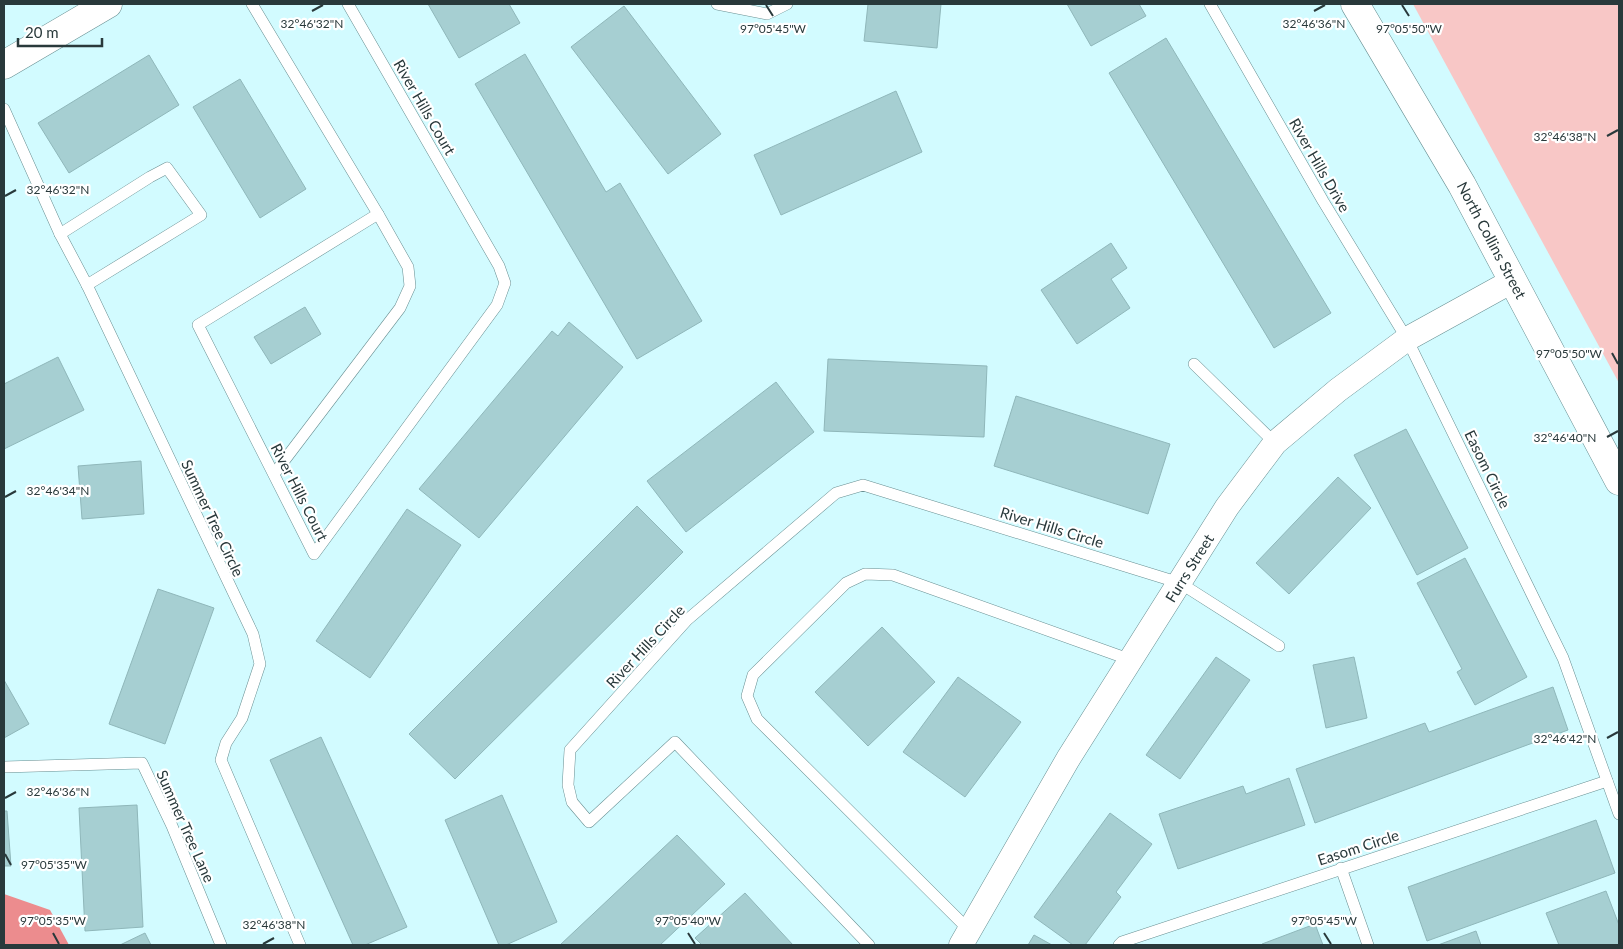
<svg xmlns="http://www.w3.org/2000/svg" width="1623" height="949" font-family="Lato,sans-serif">
  <rect width="100%" height="100%" fill="#d2fbff"/>
  <!-- green -->
  <polygon fill="#f8c7c6" points="1413,4 1619,4 1619,383"/>
  <!-- forest -->
  <polygon fill="#ec8c8e" points="4,894 50,910 69,945 4,945"/>
  <!-- building -->
  <g fill="#a6cfd2" stroke="#8fb7ba">
    <polygon points="428,4 509,4 520,23 459,58"/>
    <polygon points="868,4 941,4 937,48 864,41"/>
    <polygon points="1067,4 1139,4 1146,16 1091,46"/>
    <polygon points="624,6 721,134 668,174 571,47"/>
    <polygon points="1166,38 1331,313 1274,348 1109,73"/>
    <polygon points="525,54 606,192 620,183 702,321 637,359 475,84"/>
    <polygon points="149,55 179,105 69,173 38,123"/>
    <polygon points="240,79 306,189 260,218 193,107"/>
    <polygon points="896,91 922,152 781,215 754,155"/>
    <polygon points="1111,243 1127,268 1111,279 1130,308 1077,344 1041,290"/>
    <polygon points="305,307 321,334 271,364 254,337"/>
    <polygon points="569,322 623,367 479,538 419,489 552,331 558,336"/>
    <polygon points="58,357 84,410 4,449 4,384"/>
    <polygon points="828,359 987,366 984,437 824,431"/>
    <polygon points="776,382 814,432 686,532 647,481"/>
    <polygon points="1016,396 1170,444 1148,514 994,466"/>
    <polygon points="1406,429 1468,548 1417,575 1354,455"/>
    <polygon points="141,461 144,514 82,519 78,466"/>
    <polygon points="1338,477 1371,508 1289,594 1256,563"/>
    <polygon points="637,506 683,552 455,779 409,734"/>
    <polygon points="407,509 461,545 370,678 316,641"/>
    <polygon points="1465,558 1527,677 1475,705 1457,672 1462,669 1417,583"/>
    <polygon points="158,589 214,608 165,744 109,724"/>
    <polygon points="882,627 935,682 868,746 815,692"/>
    <polygon points="1216,657 1250,680 1180,779 1146,755"/>
    <polygon points="1354,657 1367,718 1326,728 1313,665"/>
    <polygon points="958,677 1021,722 965,797 903,752"/>
    <polygon points="4,680 29,724 4,738"/>
    <polygon points="1553,687 1568,730 1315,823 1296,769 1425,723 1429,732"/>
    <polygon points="321,737 407,927 365,945 353,945 270,760"/>
    <polygon points="1289,778 1305,825 1178,869 1159,814 1243,786 1246,794"/>
    <polygon points="502,795 557,922 506,945 499,945 445,820"/>
    <polygon points="137,805 143,927 85,931 79,808"/>
    <polygon points="4,811 7,811 11,866 4,866"/>
    <polygon points="1110,813 1152,844 1116,892 1121,897 1085,945 1073,945 1034,917"/>
    <polygon points="1596,820 1615,873 1427,941 1408,887"/>
    <polygon points="677,835 725,884 660,945 560,945"/>
    <polygon points="1606,891 1619,925 1619,945 1559,945 1546,913"/>
    <polygon points="745,893 793,945 702,945 695,938"/>
    <polygon points="1315,924 1323,945 1262,945 1262,944"/>
    <polygon points="1476,931 1481,945 1438,945"/>
    <polygon points="145,933 151,945 120,945"/>
    <polygon points="1034,935 1052,945 1028,945"/>
  </g>
  <g fill="none" stroke-linecap="round" stroke-linejoin="round">
    <defs>
      <g id="service">
        <polyline points="252,4 378,214 198,325 314,554 497,305 505,283 499,266 348,4"/>
        <polyline points="717,4 767,14 787,4"/>
        <polyline points="1210,4 1323,201 1407,339 1563,658 1619,814"/>
        <polyline points="4,109 60,234 87,285 253,634 260,664 242,718 226,743 221,760 300,945"/>
        <polyline points="60,234 150,177 167,168 201,215 87,285"/>
        <polyline points="1194,364 1275,443"/>
        <polyline points="274,474 400,308 410,286 408,267 378,214"/>
        <polyline points="4,767 142,763 172,826 221,945"/>
        <polyline points="1341,868 1368,945"/>
        <polyline points="969,930 757,719 747,696 753,675 846,583 865,574 893,575 1131,660"/>
        <polyline points="869,945 675,742 589,822 572,802 568,785 570,750 687,620 836,493 863,485 1180,583 1279,646"/>
        <polyline points="1119,945 1122,942 1607,781"/>
      </g>
      <polyline id="minor" points="961,945 1068,759 1227,507 1275,443 1338,390 1407,339 1514,280"/>
      <polyline id="tertiary" points="4,65 108,4"/>
      <polyline id="primary" points="1355,4 1462,185 1619,481"/>
    </defs>
    <!-- service casing -->
    <use href="#service" stroke="#688f92" stroke-width="12"/>
    <!-- minor casing -->
    <use href="#minor" stroke="#688f92" stroke-width="25"/>
    <!-- tertiary casing -->
    <use href="#tertiary" stroke="#688f92" stroke-width="29"/>
    <!-- primary casing -->
    <use href="#primary" stroke="#688f92" stroke-width="29"/>
    <!-- service -->
    <use href="#service" stroke="#fff" stroke-width="11"/>
    <!-- minor -->
    <use href="#minor" stroke="#fff" stroke-width="24"/>
    <!-- tertiary -->
    <use href="#tertiary" stroke="#fff" stroke-width="28"/>
    <!-- primary -->
    <use href="#primary" stroke="#fff" stroke-width="28"/>
  </g>
  <!-- ticks -->
  <path fill="none" stroke="#29393b" stroke-width="2" d="M766,5l7,11M1402,5l7,11M312,11l11,-6M1314,11l11,-6M1607,136l11,-6M5,196l11,-6M1612,353l6,11M1607,437l11,-6M5,497l11,-6M1607,738l11,-6M5,798l11,-6M5,854l6,11M53,933l6,11M688,933l7,11M1324,933l7,11M263,944l11,-6"/>
  <g text-anchor="middle" dominant-baseline="central" stroke-width="4.5" stroke-linejoin="round" paint-order="stroke">
    <!-- street labels -->
    <g font-size="15" fill="#29393b" stroke="#fff">
      <text transform="translate(425 107) rotate(60)">River Hills Court</text>
      <text transform="translate(1320 165) rotate(60)">River Hills Drive</text>
      <text transform="translate(1492 240) rotate(62)">North Collins Street</text>
      <text transform="translate(1488 469) rotate(64)">Easom Circle</text>
      <text transform="translate(300 492) rotate(63)">River Hills Court</text>
      <text transform="translate(213 518) rotate(65)">Summer Tree Circle</text>
      <text transform="translate(1052 527) rotate(17)">River Hills Circle</text>
      <text transform="translate(1189 568) rotate(-58)">Furrs Street</text>
      <text transform="translate(645 646) rotate(-47)">River Hills Circle</text>
      <text transform="translate(186 826) rotate(66)">Summer Tree Lane</text>
      <text transform="translate(1358 847) rotate(-18)">Easom Circle</text>
    </g>
  </g>
  <g font-size="12" text-anchor="middle" fill="#29393b" stroke="#fff" stroke-width="4.5" stroke-linejoin="round" paint-order="stroke">
    <text x="312" y="28">32°46'32"N</text>
    <text x="1314" y="28">32°46'36"N</text>
    <text x="1409" y="33">97°05'50"W</text>
    <text x="773" y="33">97°05'45"W</text>
    <text x="1565" y="141">32°46'38"N</text>
    <text x="58" y="194">32°46'32"N</text>
    <text x="1569" y="358">97°05'50"W</text>
    <text x="1565" y="442">32°46'40"N</text>
    <text x="58" y="495">32°46'34"N</text>
    <text x="1565" y="743">32°46'42"N</text>
    <text x="58" y="796">32°46'36"N</text>
    <text x="54" y="869">97°05'35"W</text>
    <text x="53" y="925">97°05'35"W</text>
    <text x="688" y="925">97°05'40"W</text>
    <text x="1324" y="925">97°05'45"W</text>
    <text x="274" y="929">32°46'38"N</text>
  </g>
  <!-- border -->
  <rect width="1623" height="949" fill="none" stroke="#29393b" stroke-width="10"/>
  <!-- scale -->
  <path d="M18 38v8h84v-8" fill="none" stroke="#29393b" stroke-width="2.5"/>
  <text x="25" y="38" font-size="15" fill="#29393b" stroke="#ffffff" stroke-width="4" paint-order="stroke">20 m</text>
</svg>
